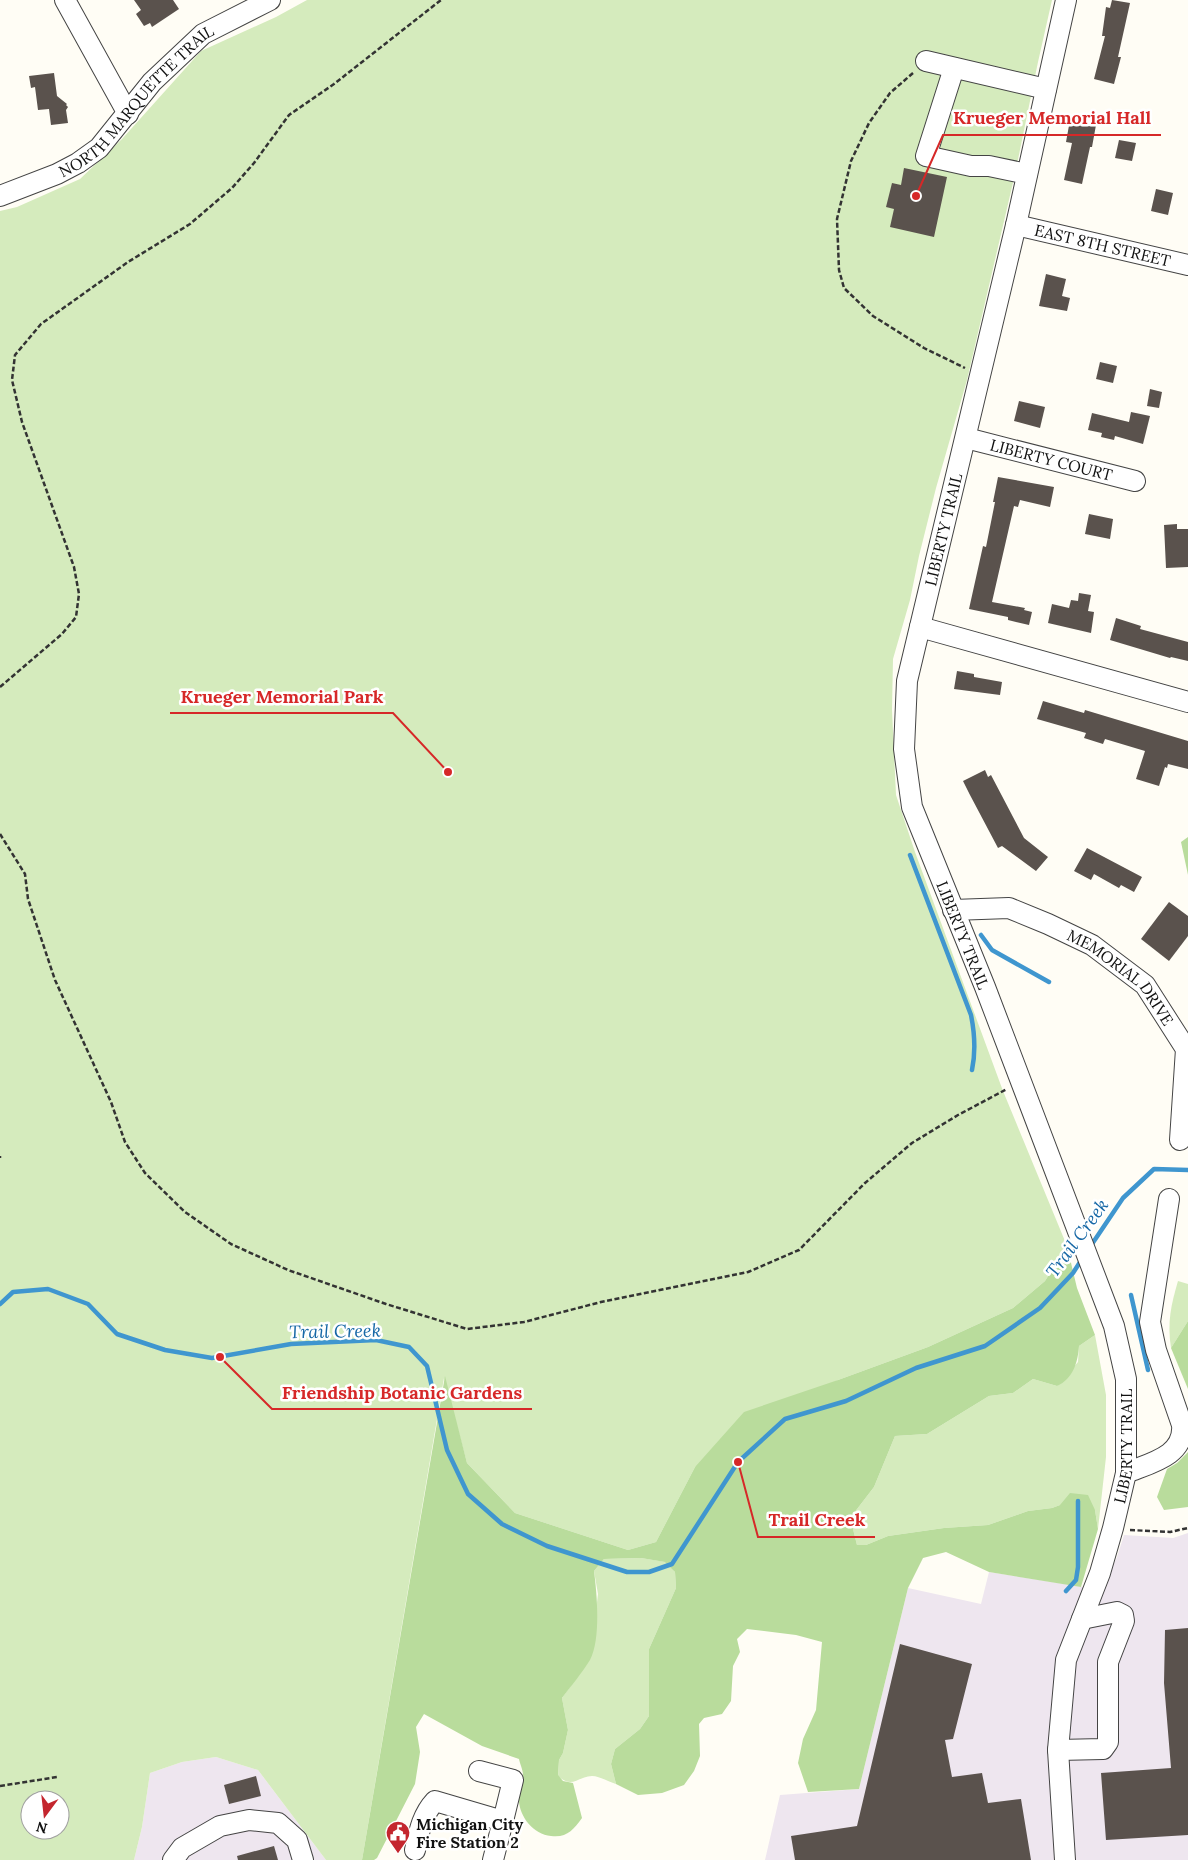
<svg xmlns="http://www.w3.org/2000/svg" width="1188" height="1860" font-family="Lora,serif">
  <rect width="100%" height="100%" fill="#fffdf5"/>
  <!-- industrial -->
  <g fill="#eee6ef">
    <polygon points="1188,1533 1188,1860 765,1860 780,1795 859,1789 908,1588 981,1604 989,1572 1102,1590 1117,1557 1124,1535 1173,1538"/>
    <polygon points="216,1757 258,1770 326,1860 134,1860 142,1827 150,1773 182,1762"/>
  </g>
  <!-- green -->
  <g fill="#d5ebbd" fill-rule="evenodd">
    <path d="M307,0h745l-14,62 -23,112 -48,206 -31,108 -17,68 -9,44 -17,59 -1,51 4,85 19,57 88,239 64,155 -22,35 -32,27 -85,39 -90,33 -143,87 -39,75 -28,8 -113,-37 -48,-50 -23,-85 -82,482h-36l-68,-90 -42,-13 -34,5 -32,11 -8,54 -8,33h-134v-1649l17,-4 63,-28 42,-40 79,-88 75,-34zM30,1800h30v30h-30z"/>
    <path d="M1178,1281l10,3v37l-17,27c-4,-26 0,-43 7,-67z"/>
    <polygon points="1095,1335 1106,1395 1106,1457 1098,1529 1095,1510 1060,1505 1052,1508 1028,1511 988,1525 944,1528 888,1536 866,1545 857,1545 851,1521 854,1513 874,1487 895,1436 927,1434 989,1396 1013,1393 1033,1379 1057,1386 1078,1362 1079,1346"/>
    <path d="M641,1558l25,4 9,10 1,16 -27,61v67l-9,13 -25,20 -4,15 5,20c-7,-2 -17,-8 -24,-8 -15,1 -20,13 -34,0l1,-16 4,-7 5,-23 -6,-32 28,-39 8,-65 -4,-23 10,-12z"/>
  </g>
  <!-- forest -->
  <g fill="#b9dc9c">
    <polygon points="1188,837 1188,875 1181,842"/>
    <path d="M1067,1246l10,42 18,47 -16,11c-1,16 -6,33 -22,40l-24,-7 -20,14 -24,3 -62,38 -32,2 -21,51 -20,26 -3,8 6,24h9l22,-9 56,-8 44,-3 40,-14 24,-3 8,-3 10,-12 18,2 7,15 3,19 -17,58 -92,-15 -43,-20 -23,6 -15,30 -49,201 -51,3 -10,-29 5,-24 13,-29 6,-68 -26,-7 -49,-6 -10,10 3,13 -7,14 -2,35 -9,13 -18,4 -5,6 1,32 -6,15 -10,14 -22,8 -24,2 -22,-11 -5,-20 4,-15 25,-20 9,-13v-67l27,-61 -1,-16 -10,-10 -24,-4 -37,1 -10,12c3,23 7,68 -4,89 -8,13 -19,26 -28,38l6,32 -5,23 -4,7 -1,15 5,6 10,2 9,35c-9,12 -15,20 -31,18 -18,-1 -33,-21 -32,-38 0,-8 5,-16 4,-23 0,-5 -3,-11 -4,-16l-37,-13 -58,-32 -8,13 4,25 -5,32 -38,74 -3,2h-12l83,-484 22,87 48,50 113,37 28,-8 39,-75 49,-55 94,-32 90,-33 85,-39 32,-27z"/>
    <polygon points="1188,1321 1188,1389 1171,1348"/>
    <polygon points="1188,1452 1188,1507 1164,1510 1157,1497 1167,1469 1177,1463"/>
  </g>
  <g fill="none" stroke-linecap="round" stroke-linejoin="round">
    <!-- stream -->
    <g stroke="#3f96cf" stroke-width="4.5">
      <path d="M910,855l61,160c4,20 5,36 1,55"/>
      <polyline points="981,935 992,950 1049,982"/>
      <polyline points="1090,1247 1123,1198 1154,1169 1188,1170"/>
      <polyline points="1131,1295 1148,1370"/>
      <polyline points="0,1304 13,1292 48,1289 88,1304 117,1334 165,1350 212,1358 291,1344 376,1340 409,1347 427,1366 447,1450 468,1494 502,1524 547,1546 627,1572 649,1572 672,1564 738,1462 785,1419 846,1401 916,1368 985,1346 1040,1308 1073,1273 1082,1259"/>
      <polyline points="1066,1591 1076,1580 1078,1567 1078,1501"/>
    </g>
  </g>
  <!-- building -->
  <g fill="#5a524d">
    <polygon points="134,0 173,0 179,9 152,27 150,23 144,26 136,14 141,10"/>
    <polygon points="1112,0 1130,3 1118,57 1121,57 1114,84 1094,79 1105,36 1102,36 1106,7 1110,8"/>
    <polygon points="54,73 57,96 67,104 66,105 68,107 66,110 68,123 51,125 49,109 38,110 35,87 31,88 29,76"/>
    <polygon points="1070,120 1096,125 1092,147 1090,147 1082,184 1064,180 1072,143 1066,142"/>
    <polygon points="1119,140 1136,143 1132,161 1115,158"/>
    <polygon points="904,168 947,177 934,237 890,227 894,209 886,207 892,183 901,185"/>
    <polygon points="1156,189 1173,193 1168,215 1151,211"/>
    <polygon points="1046,274 1066,279 1062,296 1070,298 1067,311 1039,306"/>
    <polygon points="1100,362 1117,366 1113,383 1096,379"/>
    <polygon points="1150,389 1162,392 1159,408 1147,406"/>
    <polygon points="1019,401 1045,407 1040,428 1014,421"/>
    <polygon points="1131,412 1150,416 1143,444 1115,436 1114,440 1101,437 1102,433 1088,430 1092,413 1129,422"/>
    <polygon points="998,477 1054,487 1050,507 1020,500 1018,507 1014,506 992,602 1025,608 1024,610 1032,612 1029,625 1008,620 1008,617 969,609 983,546 986,547 995,502 993,502"/>
    <polygon points="1089,514 1113,519 1110,539 1085,534"/>
    <polygon points="1177,524 1177,529 1188,529 1188,567 1166,568 1164,525"/>
    <polygon points="1079,593 1091,595 1088,611 1094,612 1091,633 1048,623 1052,604 1069,608 1071,600 1078,601"/>
    <polygon points="1116,618 1141,626 1140,629 1188,642 1188,661 1171,657 1170,658 1110,640"/>
    <polygon points="957,671 974,674 974,677 1002,682 1000,695 954,689"/>
    <polygon points="1043,701 1084,713 1085,710 1188,741 1188,769 1168,764 1167,768 1165,767 1159,786 1136,779 1145,751 1105,739 1103,744 1084,738 1086,733 1037,719"/>
    <polygon points="985,770 988,777 991,775 1024,838 1048,857 1036,871 1002,846 998,848 970,795 963,781"/>
    <polygon points="1087,848 1142,877 1134,892 1121,885 1119,888 1094,874 1091,880 1074,871"/>
    <polygon points="1169,902 1188,916 1188,936 1169,961 1141,939"/>
    <polygon points="1188,1628 1188,1835 1106,1840 1101,1773 1171,1768 1164,1683 1165,1630"/>
    <polygon points="900,1644 972,1664 953,1739 945,1740 952,1777 982,1773 988,1803 1021,1799 1031,1860 795,1860 791,1836 857,1826"/>
    <polygon points="256,1776 261,1796 229,1804 224,1785"/>
    <polygon points="274,1846 278,1860 238,1860 237,1856"/>
  </g>
  <g fill="none" stroke-linecap="round" stroke-linejoin="round">
    <defs>
      <g id="minor">
        <polyline points="65,0 128,114"/>
        <polyline points="926,61 1046,89"/>
        <polyline points="954,68 926,156 971,166 989,166 1027,174"/>
        <path id="s1" d="M0,196l57,-22 21,-11 21,-15 53,-66 51,-48 67,-34"/>
        <path id="s2" d="M1016,225l172,40"/>
        <path id="s3" d="M966,438l169,43"/>
        <polyline points="920,627 1188,702"/>
        <path id="s4" d="M953,910l56,-2 39,16 44,21 53,40 41,64 -6,91"/>
        <path d="M1126,1473c24,-10 59,-17 56,-48l-26,-75 -6,-28 19,-123"/>
        <polyline points="1058,1750 1103,1749 1108,1742 1108,1662 1124,1621 1123,1615 1117,1612 1082,1619"/>
        <polyline points="479,1771 513,1780 503,1821"/>
        <path d="M415,1850c4,-18 7,-35 20,-49l68,20 -10,39"/>
        <polyline points="173,1860 182,1848 220,1826 249,1820 278,1823 297,1840 303,1860"/>
        <path id="s5" d="M1065,1860l-7,-110 8,-90 34,-87 13,-45 13,-55v-94l-12,-53 -129,-339 -73,-180 -8,-58 3,-68 109,-456 50,-225"/>
      </g>
    </defs>
    <!-- minor casing -->
    <use href="#minor" stroke="#444" stroke-width="22"/>
    <!-- path -->
    <g stroke="#333" stroke-width="2.5" stroke-dasharray="5 2.5" stroke-linecap="butt">
      <polyline points="913,73 890,93 869,123 851,161 837,219 839,270 844,288 873,316 924,348 965,368"/>
      <polyline points="0,687 62,634 76,617 79,594 74,567 22,422 12,380 15,355 41,324 128,262 190,224 232,188 254,163 289,115 334,84 441,0"/>
      <polyline points="0,834 25,874 28,899 55,980 111,1102 125,1142 145,1173 185,1212 231,1244 288,1270 386,1304 467,1329 524,1322 601,1302 748,1272 799,1250 865,1183 912,1143 958,1115 1007,1089"/>
      <polyline points="0,1158 0,1156"/>
      <polyline points="1130,1530 1170,1532 1188,1528"/>
      <polyline points="0,1786 57,1777"/>
    </g>
    <!-- minor -->
    <use href="#minor" stroke="#fff" stroke-width="20"/>
  </g>
  <!-- icons -->
  <defs>
    <symbol id="civic-pin" viewBox="-11 -11 22 30"><path d="M0 17L-7.5 6A9.5 9.5 0 1 1 7.5 6Z" fill="#c4262e" stroke="#fff"/><path d="M-.6-6.5H3V-4.5H.6V-3L4-1V1h2V6H-6V1h2V-1L-.6-3ZM-1.2 2.5V6h2.4V2.5Z" fill="#fff"/></symbol>
  </defs>
  <g fill-rule="evenodd">
    <use href="#civic-pin" x="384" y="1819" width="28" height="38"/>
  </g>
  <g text-anchor="middle" dominant-baseline="central" stroke-width="5" stroke-linejoin="round" paint-order="stroke">
    <!-- street labels -->
    <g font-size="16" fill="#111" stroke="#fff">
      <text stroke="none"><textPath href="#s1" startOffset="170">NORTH MARQUETTE TRAIL</textPath></text>
      <text stroke="none"><textPath href="#s2" startOffset="89">EAST 8TH STREET</textPath></text>
      <text stroke="none"><textPath href="#s3" startOffset="88">LIBERTY COURT</textPath></text>
      <text stroke="none"><textPath href="#s5" startOffset="1385">LIBERTY TRAIL</textPath></text>
      <text transform="translate(963 935) rotate(68)">LIBERTY TRAIL</text>
      <text stroke="none"><textPath href="#s4" startOffset="190">MEMORIAL DRIVE</textPath></text>
      <text stroke="none"><textPath href="#s5" startOffset="424">LIBERTY TRAIL</textPath></text>
    </g>
    <!-- poi labels -->
    <g font-size="16" font-weight="bold" fill="#111" stroke="#fff" text-anchor="start">
      <text x="416" y="1824">Michigan City<tspan x="416" dy="18">Fire Station 2</tspan></text>
    </g>
    <!-- water labels -->
    <g font-size="18" font-style="italic" fill="#1768a6" stroke="#fff">
      <text transform="translate(1077 1238) rotate(-54)">Trail Creek</text>
      <text transform="translate(335 1331) rotate(-1)">Trail Creek</text>
    </g>
  </g>
  <!-- callouts -->
  <path fill="none" stroke="#d62828" stroke-width="2" d="M916 196L943 135H1161M448 772L393 713H170M220 1357L272 1409H532M738 1462L758 1537H875"/>
  <g fill="#d62828" stroke="#fff" stroke-width="2">
    <circle cx="916" cy="196" r="5"/>
    <circle cx="448" cy="772" r="5"/>
    <circle cx="220" cy="1357" r="5"/>
    <circle cx="738" cy="1462" r="5"/>
  </g>
  <g font-size="18" text-anchor="middle" font-weight="bold" fill="#d62828" stroke="#fff" stroke-width="5" stroke-linejoin="round" paint-order="stroke">
    <text x="1052" y="124">Krueger Memorial Hall</text>
    <text x="282" y="703">Krueger Memorial Park</text>
    <text x="402" y="1399">Friendship Botanic Gardens</text>
    <text x="817" y="1526">Trail Creek</text>
  </g>
  <!-- north arrow -->
  <g transform="translate(45 1815) rotate(195)"><circle r="24" fill="#ffffff" stroke="#a0a0a0"/>
  <path d="M0-4L9 19L0 12L-9 19Z" fill="#c4262e"/>
  <text y="-8" font-size="14" font-weight="bold" text-anchor="middle" fill="#111111">N</text>
  </g>
</svg>
